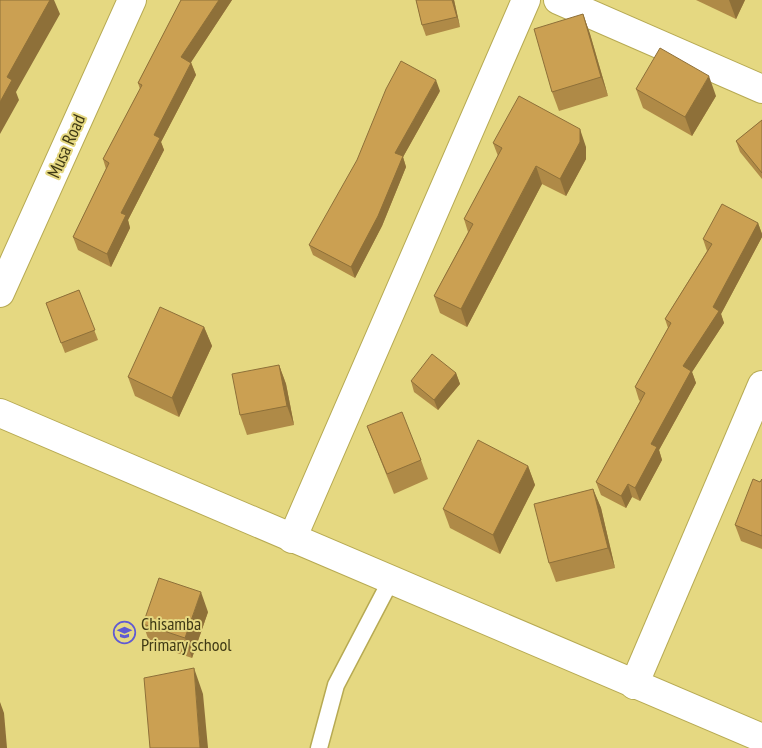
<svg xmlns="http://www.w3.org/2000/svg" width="762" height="748" font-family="'PT Sans Narrow',sans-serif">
  <rect width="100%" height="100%" fill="#e5d881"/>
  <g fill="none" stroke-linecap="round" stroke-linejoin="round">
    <defs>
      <polyline id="service" points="319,748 336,685 391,580"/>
      <g id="minor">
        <polyline points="558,0 762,89"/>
        <polyline points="292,539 526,0"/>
        <polyline points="634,685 762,385"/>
      </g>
      <g id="tertiary">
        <polyline points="0,293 132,0"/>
        <polyline points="0,413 762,738"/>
      </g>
    </defs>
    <!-- service casing -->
    <use href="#service" stroke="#b7aa53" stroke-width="19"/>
    <!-- minor casing -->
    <use href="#minor" stroke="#b7aa53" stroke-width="30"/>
    <!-- tertiary casing -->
    <use href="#tertiary" stroke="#b7aa53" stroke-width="30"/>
    <!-- service -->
    <use href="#service" stroke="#fff" stroke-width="16"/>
    <!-- minor -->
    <use href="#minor" stroke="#fff" stroke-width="28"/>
    <!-- tertiary -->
    <use href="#tertiary" stroke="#fff" stroke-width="28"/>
  </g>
  <!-- wall -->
  <g fill="#af8a47">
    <polygon points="181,0 232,0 191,62 196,75 161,142 164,150 128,220 130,228 111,267 78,250 73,237 106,169 103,159 140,89 138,83"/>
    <polygon points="416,0 454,0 460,27 426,36 422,25"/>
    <polygon points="696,0 745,0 736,19"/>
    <polygon points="583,14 590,34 608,96 559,111 552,92"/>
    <polygon points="636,89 716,96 692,136 643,108"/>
    <polygon points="440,91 403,157 406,167 382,226 355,278 313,255 309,245"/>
    <polygon points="762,120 762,179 740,152 736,141"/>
    <polygon points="493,143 586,147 586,159 566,196 542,184 467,327 440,313 434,296 468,232 464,219 498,156"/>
    <polygon points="758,223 762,234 762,237 721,314 724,323 692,372 696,383 659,450 662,460 640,501 632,497 626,508 601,495 596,482 640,401 639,400 635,387 668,328 665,319 707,251 703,239"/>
    <polygon points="79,290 98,340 65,353 46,303"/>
    <polygon points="204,327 212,346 179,417 135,396 128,377"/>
    <polygon points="279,365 286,384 294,425 247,435 240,415"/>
    <polygon points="456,373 460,384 438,410 414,392 411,381"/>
    <polygon points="367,426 421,460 428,479 394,494"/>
    <polygon points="528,466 535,485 500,554 450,528 443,509"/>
    <polygon points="762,479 762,549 741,541 735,525"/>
    <polygon points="593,489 601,508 615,568 556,582 549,563"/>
    <polygon points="208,612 192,658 150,644 143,624"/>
  </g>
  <!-- shaded-wall -->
  <g fill="#8e7039">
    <polygon points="44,0 54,0 60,14 16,92 19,100 0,134 0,102 7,77"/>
    <polygon points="219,0 232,0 186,70 181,57"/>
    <polygon points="452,0 454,0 460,27 457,17"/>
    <polygon points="729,0 745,0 736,19"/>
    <polygon points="583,14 590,34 608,96 601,77"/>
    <polygon points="191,63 196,75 161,142 164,150 128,220 130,228 111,267 107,254 121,213 154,135"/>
    <polygon points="709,76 716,96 692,136 685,117"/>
    <polygon points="436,80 440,91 403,157 406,167 382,226 355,278 351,267 395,153"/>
    <polygon points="580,129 586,147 586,159 566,196 560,179"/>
    <polygon points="536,166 542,184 467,327 461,309"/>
    <polygon points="758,223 762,234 762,237 721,314 724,323 692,372 696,383 659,450 662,460 640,501 635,488 651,444 683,366 713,307"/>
    <polygon points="204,327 212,346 179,417 172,398"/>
    <polygon points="279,365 286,384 294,425 287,406"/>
    <polygon points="456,373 460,384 438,410 434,400"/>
    <polygon points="528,466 535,485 500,554 493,535"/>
    <polygon points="628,484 632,497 626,508 621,496"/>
    <polygon points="593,489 601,508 615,568 608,548"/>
    <polygon points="201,592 208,612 192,658 185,638"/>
    <polygon points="194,668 203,694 208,748 200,748"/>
    <polygon points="0,702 4,713 7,748 0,748"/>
  </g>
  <!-- building -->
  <g fill="#cba052" stroke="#8e7039">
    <polygon points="0,0 50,0 7,77 12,80 0,102"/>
    <polygon points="181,0 219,0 181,57 191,63 154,135 160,138 121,213 126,215 107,254 73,237 109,163 103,159 142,85 138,83"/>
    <polygon points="416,0 452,0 457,17 422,25"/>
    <polygon points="583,14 601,77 552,92 534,29"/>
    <polygon points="660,48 709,76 685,117 636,89"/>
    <polygon points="401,61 436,80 395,153 403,156 378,216 351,267 309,245 357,160 386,89"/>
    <polygon points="519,96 580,129 580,142 560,179 536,166 461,309 434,296 473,224 464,219 502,148 493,143"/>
    <polygon points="762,120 762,173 736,141"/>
    <polygon points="722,204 758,223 713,307 719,311 683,366 691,371 651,444 657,447 635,488 628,484 621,496 596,482 645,393 635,387 671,323 665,319 712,244 703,239"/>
    <polygon points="79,290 95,330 61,343 46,303"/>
    <polygon points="160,307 204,327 172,398 128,377"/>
    <polygon points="432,354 456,373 434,400 411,381"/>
    <polygon points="279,365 287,406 240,415 232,374"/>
    <polygon points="402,412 421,460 387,474 367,426"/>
    <polygon points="478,440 528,466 493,535 443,509"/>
    <polygon points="753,479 760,482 762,479 762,536 735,525"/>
    <polygon points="593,489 608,548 549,563 534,504"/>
    <polygon points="159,578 201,592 185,638 143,624"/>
    <polygon points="194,668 200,748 150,748 144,678"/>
  </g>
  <!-- icons -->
  <defs>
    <symbol id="school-ring" viewBox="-11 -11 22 22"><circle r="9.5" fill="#e5d881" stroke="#605ad3" stroke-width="1.5"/><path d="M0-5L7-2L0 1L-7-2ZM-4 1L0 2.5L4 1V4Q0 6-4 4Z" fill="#605ad3"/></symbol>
  </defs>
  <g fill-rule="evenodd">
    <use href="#school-ring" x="112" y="620" width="25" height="25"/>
  </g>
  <g text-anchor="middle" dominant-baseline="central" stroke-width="4" stroke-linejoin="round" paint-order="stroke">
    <!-- street labels -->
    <g font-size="18" fill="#403a15" stroke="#e5d881">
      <text transform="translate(66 146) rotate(-66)">Musa Road</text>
    </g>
    <!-- poi labels -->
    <g font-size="18" fill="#403a15" stroke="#e5d881" text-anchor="start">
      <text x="141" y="623">Chisamba<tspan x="141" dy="21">Primary school</tspan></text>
    </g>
  </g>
</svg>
